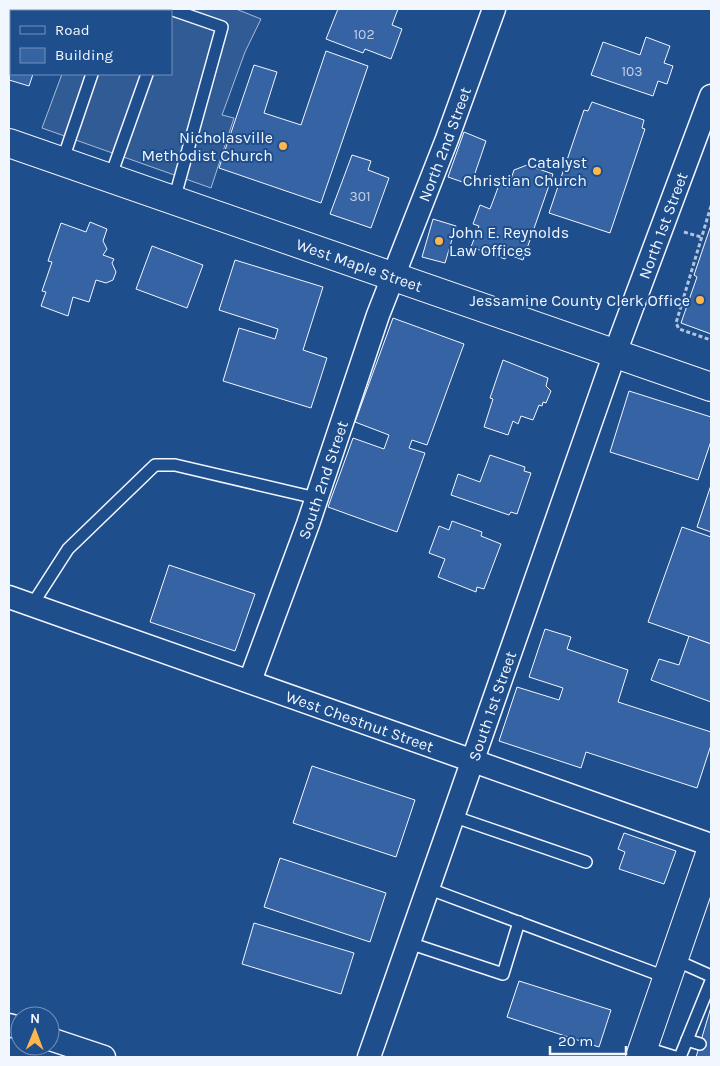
<svg xmlns="http://www.w3.org/2000/svg" width="720" height="1066" font-family="Karla,sans-serif">
  <rect width="100%" height="100%" fill="#1f4e8c"/>
  <!-- parking -->
  <polygon fill="#305b95" stroke="#a8bbd7" points="87,9 236,9 261,19 245,52 222,115 234,118 211,188 42,128 62,74 171,74 171,11 86,11"/>
  <!-- building -->
  <g fill="#3563a3" stroke="#f2f6ff">
    <polygon points="338,9 398,9 392,25 402,29 391,59 365,49 363,53 326,39"/>
    <polygon points="9,14 11,15 11,74 33,74 29,86 9,80"/>
    <polygon points="646,37 670,46 664,63 673,66 667,84 658,81 653,96 591,75 603,42 640,55"/>
    <polygon points="326,51 368,66 321,203 219,168 254,65 277,72 264,113 301,125"/>
    <polygon points="592,102 644,120 642,128 645,129 610,233 549,213 584,110 588,111"/>
    <polygon points="464,132 486,141 471,185 448,177"/>
    <polygon points="352,155 371,161 368,170 389,178 371,228 330,214"/>
    <polygon points="527,165 553,174 523,260 507,254 505,259 471,247 479,226 473,224 480,205 490,209 499,185 508,188 514,170"/>
    <polygon points="433,219 456,226 445,263 422,257"/>
    <polygon points="90,222 107,229 103,241 107,249 103,255 114,259 112,263 116,272 113,280 106,283 96,280 89,302 73,297 68,316 41,306 46,292 42,291 52,262 48,261 61,223 86,232"/>
    <polygon points="711,225 711,334 681,323 697,277 694,275"/>
    <polygon points="152,246 203,265 187,308 136,289"/>
    <polygon points="235,260 323,287 303,350 327,358 311,408 223,381 239,328 275,339 278,329 219,310"/>
    <polygon points="393,318 464,344 427,445 412,440 409,448 425,453 397,532 328,507 353,438 384,449 389,435 355,422"/>
    <polygon points="503,360 548,378 546,386 551,391 546,403 543,402 542,406 539,405 533,420 521,416 518,424 513,421 508,435 484,427 493,399 490,398"/>
    <polygon points="629,391 711,417 711,441 698,480 610,452"/>
    <polygon points="490,455 525,467 524,471 531,473 517,514 511,512 509,515 451,495 458,474 480,482"/>
    <polygon points="711,485 711,532 697,527"/>
    <polygon points="452,521 482,532 481,536 501,544 484,589 477,587 476,592 438,577 445,559 429,553 439,526 449,530"/>
    <polygon points="682,527 711,537 711,644 648,622"/>
    <polygon points="169,565 255,594 235,651 150,622"/>
    <polygon points="545,629 571,637 567,649 628,670 618,702 711,732 711,745 697,788 586,752 581,768 499,741 517,687 559,700 563,688 529,677"/>
    <polygon points="689,636 711,644 711,702 651,680 659,659 679,665"/>
    <polygon points="312,766 415,800 396,857 293,823"/>
    <polygon points="624,833 676,851 664,884 619,869 625,852 618,849"/>
    <polygon points="280,858 386,893 370,942 264,907"/>
    <polygon points="254,923 354,953 341,994 242,964"/>
    <polygon points="519,981 611,1010 599,1047 507,1017"/>
    <polygon points="711,1007 711,1057 696,1057 700,1044"/>
  </g>
  <g fill="none" stroke-linecap="round" stroke-linejoin="round">
    <defs>
      <g id="service">
        <polyline points="170,9 222,27 174,200"/>
        <polyline points="110,11 111,9"/>
        <polyline points="62,162 92,74"/>
        <polyline points="110,178 147,74"/>
        <polyline points="32,605 68,549 155,465 175,465 316,498"/>
        <polyline points="452,816 586,862"/>
        <polyline points="427,888 668,978"/>
        <polyline points="409,943 503,974 519,922"/>
        <polyline points="673,959 711,976"/>
        <polyline points="687,1040 711,981"/>
        <polyline points="643,1047 675,1057"/>
        <polyline points="680,1057 687,1040 700,1044"/>
      </g>
      <g id="minor">
        <path id="s1" d="M9,597l702,248"/>
        <path id="s2" d="M250,681l58,-157 70,-209 69,-176 47,-130"/>
        <polyline points="9,1025 20,1028"/>
        <polyline points="50,1039 104,1057"/>
        <path id="s3" d="M369,1057l246,-704 96,-257"/>
      </g>
      <g id="secondary">
        <path id="s4" d="M9,143l702,244"/>
      </g>
      <polyline id="primary" points="640,1057 711,851"/>
    </defs>
    <!-- service casing -->
    <use href="#service" stroke="#f2f6ff" stroke-width="14"/>
    <!-- minor casing -->
    <use href="#minor" stroke="#f2f6ff" stroke-width="25"/>
    <!-- secondary casing -->
    <use href="#secondary" stroke="#f2f6ff" stroke-width="30"/>
    <!-- primary casing -->
    <use href="#primary" stroke="#f2f6ff" stroke-width="30"/>
    <!-- path -->
    <g stroke="#b3c4dc" stroke-width="3" stroke-dasharray="4 2.5" stroke-linecap="butt">
      <polyline points="711,206 676,323 679,329 711,340"/>
      <polyline points="684,232 701,237"/>
    </g>
    <!-- service -->
    <use href="#service" stroke="#1f4e8c" stroke-width="11"/>
    <!-- minor -->
    <use href="#minor" stroke="#1f4e8c" stroke-width="22"/>
    <!-- secondary -->
    <use href="#secondary" stroke="#1f4e8c" stroke-width="28"/>
    <!-- primary -->
    <use href="#primary" stroke="#1f4e8c" stroke-width="28"/>
  </g>
  <!-- markers -->
  <g fill="#ffb74d" stroke="#1f4e8c" stroke-width="2">
    <circle cx="283" cy="146" r="5"/>
    <circle cx="597" cy="171" r="5"/>
    <circle cx="439" cy="241" r="5"/>
    <circle cx="700" cy="300" r="5"/>
  </g>
  <g text-anchor="middle" dominant-baseline="central" stroke-width="4" stroke-linejoin="round" paint-order="stroke">
    <!-- number labels -->
    <g font-size="14" fill="#c3d1e8">
      <text x="364" y="34">102</text>
      <text x="632" y="71">103</text>
      <text x="360" y="196">301</text>
    </g>
    <!-- poi labels -->
    <g font-size="16" fill="#f2f6ff" stroke="#1f4e8c" text-anchor="end">
      <text x="273" y="137">Nicholasville<tspan x="273" dy="18">Methodist Church</tspan></text>
      <text x="587" y="162">Catalyst<tspan x="587" dy="18">Christian Church</tspan></text>
      <text x="449" y="232" text-anchor="start">John E. Reynolds<tspan x="449" dy="18">Law Offices</tspan></text>
      <text x="690" y="300">Jessamine County Clerk Office</text>
    </g>
    <!-- street labels -->
    <g font-size="16" fill="#f2f6ff" stroke="#1f4e8c">
      <text stroke="none"><textPath href="#s2" startOffset="571">North 2nd Street</textPath></text>
      <text stroke="none"><textPath href="#s3" startOffset="882">North 1st Street</textPath></text>
      <text stroke="none"><textPath href="#s4" startOffset="371">West Maple Street</textPath></text>
      <text stroke="none"><textPath href="#s2" startOffset="214">South 2nd Street</textPath></text>
      <text stroke="none"><textPath href="#s3" startOffset="372">South 1st Street</textPath></text>
      <text stroke="none"><textPath href="#s1" startOffset="372">West Chestnut Street</textPath></text>
    </g>
  </g>
  <!-- border -->
  <rect width="720" height="1066" fill="none" stroke="#f2f6ff" stroke-width="20"/>
  <!-- legend -->
  <rect x="10" y="10" width="162" height="65" fill="#1f4e8c" stroke="#7391ba"/>
  <rect x="20" y="26" width="25" height="8" fill="#1f4e8c" stroke="#7391ba"/>
  <text x="55" y="35" font-size="15" fill="#f2f6ff">Road</text>
  <rect x="20" y="48" width="25" height="15" fill="#3563a3" stroke="#7391ba"/>
  <text x="55" y="60" font-size="15" fill="#f2f6ff">Building</text>
  <!-- north arrow -->
  <g transform="translate(35 1031) rotate(1)"><circle r="24" fill="#1f4e8c" stroke="#7391ba"/>
  <path d="M0-4L9 19L0 12L-9 19Z" fill="#ffb74d"/>
  <text y="-8" font-size="14" font-weight="bold" text-anchor="middle" fill="#f2f6ff">N</text>
  </g>
  <!-- scale -->
  <path d="M550 1046v8h76v-8" fill="none" stroke="#f2f6ff" stroke-width="2.5"/>
  <text x="558" y="1046" font-size="15" fill="#f2f6ff" stroke="#1f4e8c" stroke-width="4" paint-order="stroke">20 m</text>
</svg>
